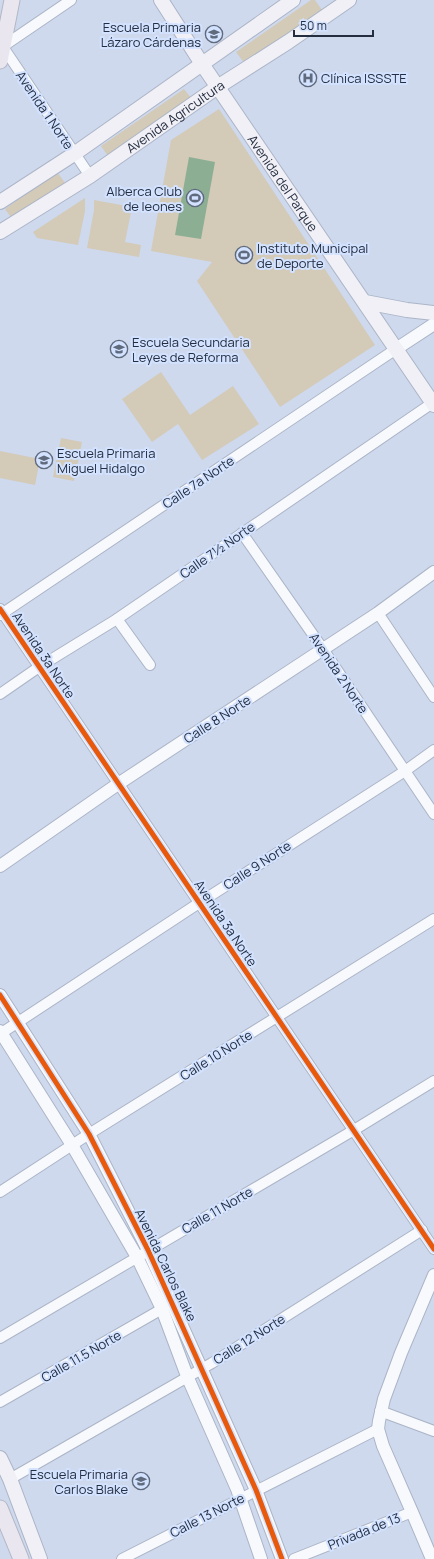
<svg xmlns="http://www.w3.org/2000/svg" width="434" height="1559" font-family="Manrope,sans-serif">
  <rect width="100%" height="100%" fill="#ced9ee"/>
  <!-- green -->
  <g fill="#d3cab8">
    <polygon points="311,0 315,0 322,10 245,64 236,52"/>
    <polygon points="184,89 191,98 108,156 101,146"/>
    <polygon points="219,109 375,345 280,407 197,281 212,262 151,251 171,140"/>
    <polygon points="57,172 68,187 16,224 5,209"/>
    <polygon points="85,198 85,211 78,245 37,238 33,232"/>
    <polygon points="94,200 132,207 125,242 141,245 139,257 87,248 94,210"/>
    <polygon points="161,372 190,415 233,386 259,424 202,460 178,424 152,442 122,399"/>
    <polygon points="61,438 82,442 74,481 53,477"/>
    <polygon points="0,451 40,459 35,485 0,478"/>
  </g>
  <!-- water -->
  <polygon fill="#8caf94" points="189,157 215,162 201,239 175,235"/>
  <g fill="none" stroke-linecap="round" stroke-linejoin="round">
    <defs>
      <g id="minor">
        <polyline points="1,44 90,176"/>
        <polyline points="2,47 71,0"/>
        <polyline points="242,533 323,649 434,814"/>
        <polyline points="0,609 434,1249"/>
        <polyline points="378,613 434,697"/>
        <polyline points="0,615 396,349"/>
        <polyline points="117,619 150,665"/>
        <polyline points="0,694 39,667 117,619 434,402"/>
        <polyline points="0,1034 199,903 405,771 434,750"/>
        <polyline points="0,1192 89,1134 434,919"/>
        <polyline points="0,1338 354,1130 434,1081"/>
        <polyline points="0,1402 162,1309"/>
        <polyline points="380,1411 434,1431"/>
        <polyline points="10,1479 212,1363 422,1230"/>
        <polyline points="122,1559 378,1429"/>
        <polyline points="294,1559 412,1512"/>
      </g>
      <g id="tertiary">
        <polyline points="396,349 434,324"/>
        <polyline points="0,866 118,784 378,613 434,572"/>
        <polyline points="0,995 89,1134 148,1250 256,1490 282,1559"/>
        <polyline points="0,1031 72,1145 137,1257 162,1309 187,1376 237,1489 261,1559"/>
        <polyline points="432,1559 412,1512 383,1446 378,1429 379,1421 384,1399 401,1353 434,1275"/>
      </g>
      <g id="secondary">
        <path id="s1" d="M161,0l41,64 232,341"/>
        <polyline points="0,202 74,154 293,0"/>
        <path id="s2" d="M0,232l90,-56 129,-90 69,-44 61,-42"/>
        <polyline points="365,302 407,310 434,313"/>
        <polyline points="0,1458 10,1479 40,1559"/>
      </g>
      <g id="primary">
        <polyline points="0,61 12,0"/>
        <polyline points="0,1508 21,1559"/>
      </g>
    </defs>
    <!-- minor casing -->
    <use href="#minor" stroke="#abb5c7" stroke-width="12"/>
    <!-- tertiary casing -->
    <use href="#tertiary" stroke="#abb5c7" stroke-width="14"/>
    <!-- secondary casing -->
    <use href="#secondary" stroke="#abb5c7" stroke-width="16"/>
    <!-- primary casing -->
    <use href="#primary" stroke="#b2b8c4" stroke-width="17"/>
    <!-- minor -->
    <use href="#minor" stroke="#f8f9fc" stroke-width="10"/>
    <!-- tertiary -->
    <use href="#tertiary" stroke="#f8f9fc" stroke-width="12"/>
    <!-- secondary -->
    <use href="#secondary" stroke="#f1f0f6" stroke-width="14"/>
    <!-- primary -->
    <use href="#primary" stroke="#eae6f0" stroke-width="15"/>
    <defs>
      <g id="cycleway">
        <polyline points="0,609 434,1249"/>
        <polyline points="0,995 89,1134 148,1250 256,1490 282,1559"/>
      </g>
    </defs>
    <!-- cycleway casing -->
    <use href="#cycleway" stroke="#d3e2ff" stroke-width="8"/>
    <!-- cycleway -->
    <use href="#cycleway" stroke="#e8590c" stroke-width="5"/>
  </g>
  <!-- icons -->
  <defs>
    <symbol id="school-ring" viewBox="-11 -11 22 22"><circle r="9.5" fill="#d3e2ff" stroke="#606a7d" stroke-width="1.5"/><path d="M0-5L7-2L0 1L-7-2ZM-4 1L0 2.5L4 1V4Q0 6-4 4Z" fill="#606a7d"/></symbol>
    <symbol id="hospital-ring" viewBox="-11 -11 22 22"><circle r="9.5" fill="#d3e2ff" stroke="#606a7d" stroke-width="1.5"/><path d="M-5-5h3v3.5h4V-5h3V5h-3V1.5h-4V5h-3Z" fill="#606a7d"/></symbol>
    <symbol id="stadium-ring" viewBox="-11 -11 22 22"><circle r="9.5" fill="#d3e2ff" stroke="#606a7d" stroke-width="1.5"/><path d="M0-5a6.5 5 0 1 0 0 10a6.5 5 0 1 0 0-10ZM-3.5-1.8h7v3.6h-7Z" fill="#606a7d"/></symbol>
  </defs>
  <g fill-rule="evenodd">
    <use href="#school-ring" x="204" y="24" width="20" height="20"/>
    <use href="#hospital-ring" x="298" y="68" width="20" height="20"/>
    <use href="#stadium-ring" x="185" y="188" width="20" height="20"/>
    <use href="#stadium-ring" x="234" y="245" width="20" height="20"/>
    <use href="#school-ring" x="109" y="339" width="20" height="20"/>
    <use href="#school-ring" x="34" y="450" width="20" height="20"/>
    <use href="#school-ring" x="131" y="1471" width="20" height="20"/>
  </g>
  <g text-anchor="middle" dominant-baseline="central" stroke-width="4" stroke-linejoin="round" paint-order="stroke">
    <!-- poi labels -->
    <g font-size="13" fill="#242e40" stroke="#d3e2ff" text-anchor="start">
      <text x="201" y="27" text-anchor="end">Escuela Primaria<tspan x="201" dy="15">Lázaro Cárdenas</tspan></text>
      <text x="321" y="78">Clínica ISSSTE</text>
      <text x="182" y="191" text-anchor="end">Alberca Club<tspan x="182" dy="15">de leones</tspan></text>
      <text x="257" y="248">Instituto Municipal<tspan x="257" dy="15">de Deporte</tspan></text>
      <text x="132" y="342">Escuela Secundaria<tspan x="132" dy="15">Leyes de Reforma</tspan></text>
      <text x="57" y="453">Escuela Primaria<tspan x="57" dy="15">Miguel Hidalgo</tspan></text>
      <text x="128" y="1474" text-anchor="end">Escuela Primaria<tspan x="128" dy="15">Carlos Blake</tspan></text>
    </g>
    <!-- street labels -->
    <g font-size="13" fill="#242e40" stroke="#d3e2ff">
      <text transform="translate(45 110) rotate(56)">Avenida 1 Norte</text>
      <text stroke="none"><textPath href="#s2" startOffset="210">Avenida Agricultura</textPath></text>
      <text stroke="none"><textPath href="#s1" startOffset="220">Avenida del Parque</textPath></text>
      <text transform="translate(198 482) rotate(-34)">Calle 7a Norte</text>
      <text transform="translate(217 550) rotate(-35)">Calle 7½ Norte</text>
      <text transform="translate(44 655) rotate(56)">Avenida 3a Norte</text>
      <text transform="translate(339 673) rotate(56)">Avenida 2 Norte</text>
      <text transform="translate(217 719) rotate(-33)">Calle 8 Norte</text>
      <text transform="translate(257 865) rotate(-33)">Calle 9 Norte</text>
      <text transform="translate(226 923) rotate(56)">Avenida 3a Norte</text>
      <text transform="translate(216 1055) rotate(-32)">Calle 10 Norte</text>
      <text transform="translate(217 1210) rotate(-30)">Calle 11 Norte</text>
      <text transform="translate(166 1265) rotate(64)">Avenida Carlos Blake</text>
      <text transform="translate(249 1339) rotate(-32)">Calle 12 Norte</text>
      <text transform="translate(81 1356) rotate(-30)">Calle 11.5 Norte</text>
      <text transform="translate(207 1515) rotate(-27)">Calle 13 Norte</text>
      <text transform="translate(364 1531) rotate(-22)">Privada de 13</text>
    </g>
  </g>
  <!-- scale -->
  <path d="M294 30v6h79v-6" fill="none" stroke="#242e40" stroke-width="2"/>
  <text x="300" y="30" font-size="12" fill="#242e40" stroke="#d3e2ff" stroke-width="3" paint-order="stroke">50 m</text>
</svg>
